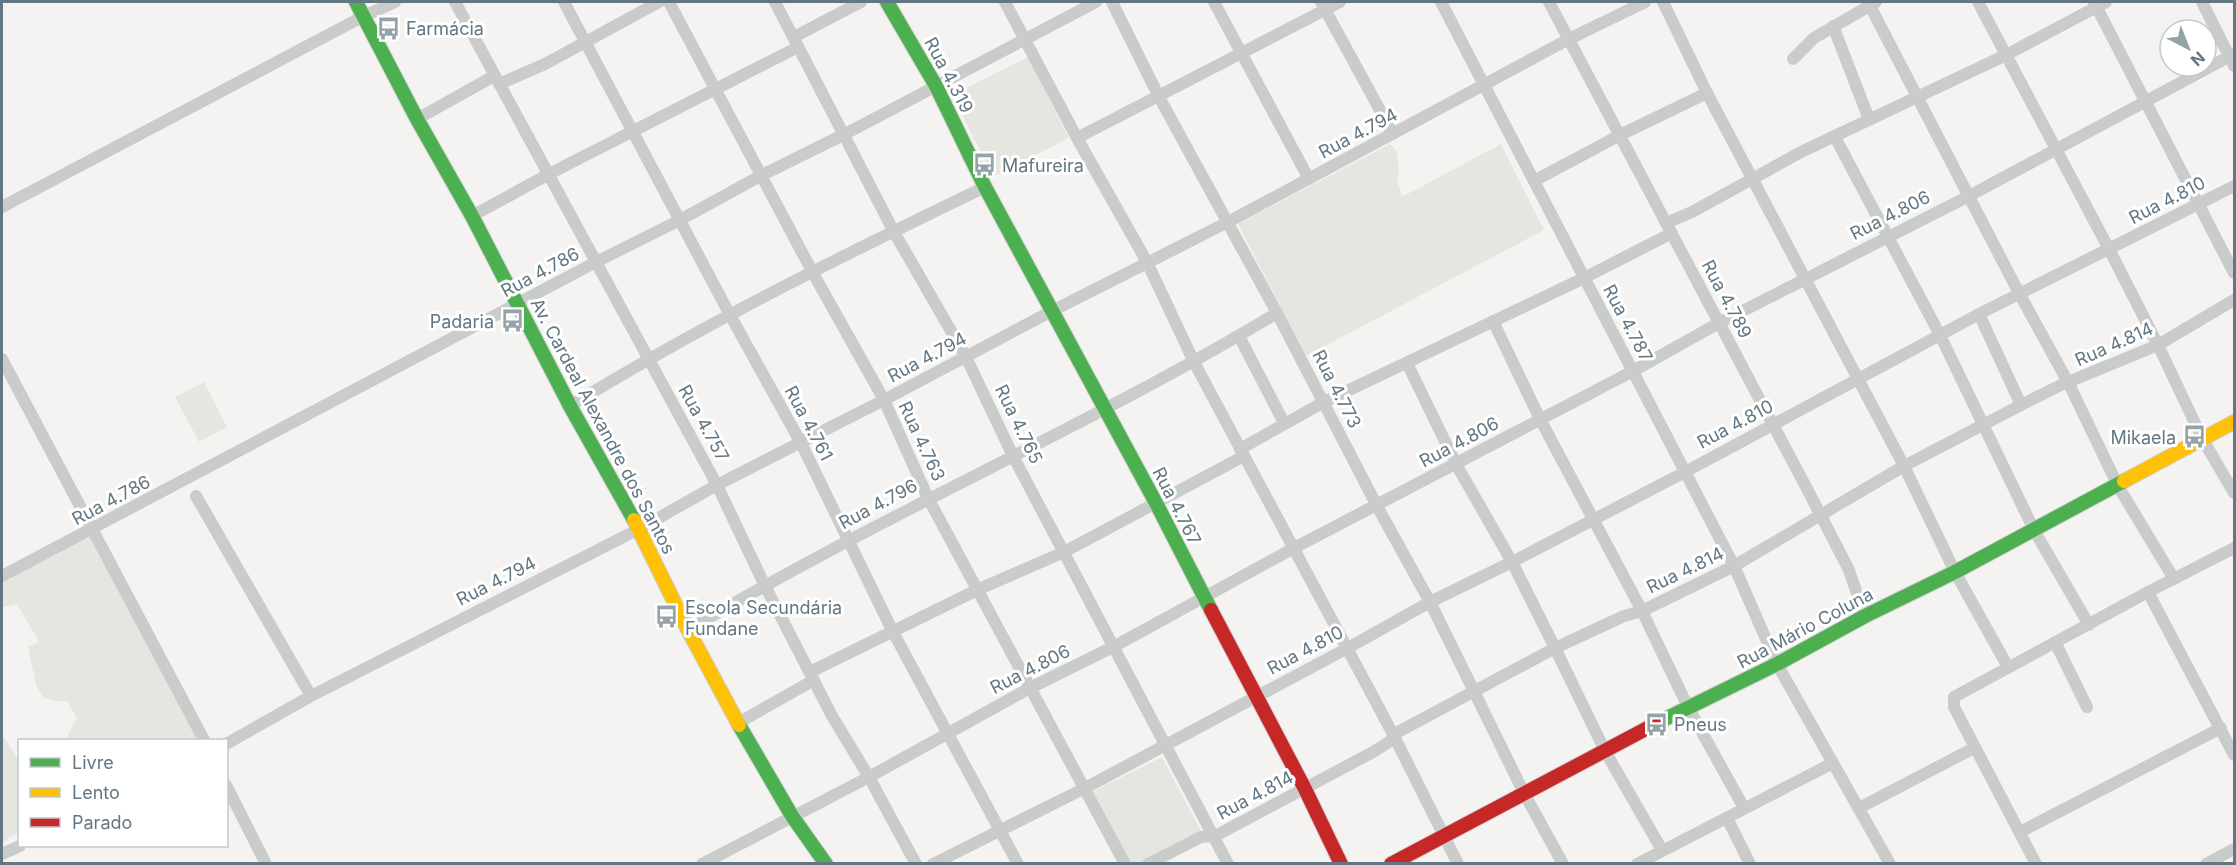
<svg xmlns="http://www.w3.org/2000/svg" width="2236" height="865" font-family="Inter,sans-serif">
  <rect width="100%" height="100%" fill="#f4f3f1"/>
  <!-- green -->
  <g fill="#e4e6df">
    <polygon points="1028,57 1069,138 993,177 952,95"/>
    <polygon points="1390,144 1397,152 1399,170 1397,179 1402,197 1501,144 1544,230 1306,356 1238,224"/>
    <polygon points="204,382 227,427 199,442 175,397"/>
    <polygon points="92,530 198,740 58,740 66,739 77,718 67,701 54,701 43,697 36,685 28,646 39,642 17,604 2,607 2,580"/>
    <polygon points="2,735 19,760 19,833 2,842"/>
    <polygon points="1162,757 1202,833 1145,863 1130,863 1092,792"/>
  </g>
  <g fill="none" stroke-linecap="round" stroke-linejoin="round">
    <defs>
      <g id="fast">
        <polyline points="356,2 417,119 472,216 570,406 634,520"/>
        <polyline points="887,2 936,86 985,187 1156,503 1211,610"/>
        <polyline points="1659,722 1777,664 1865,616 1955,572 2124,481"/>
        <polyline points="739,725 792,816 826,864"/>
      </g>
      <g id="slow">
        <polyline points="2124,481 2234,422"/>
        <polyline points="634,520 688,630 739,725"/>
      </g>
      <g id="jam">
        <polyline points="1211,610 1305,789 1341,864"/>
        <polyline points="1391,864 1659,722"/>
      </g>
    </defs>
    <!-- fast casing -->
    <use href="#fast" stroke="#d0d1d1" stroke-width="16"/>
    <!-- slow casing -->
    <use href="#slow" stroke="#d0d1d1" stroke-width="16"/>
    <!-- jam casing -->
    <use href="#jam" stroke="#d0d1d1" stroke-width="16"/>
    <!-- street -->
    <g stroke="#cacccc" stroke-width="12">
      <polyline points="455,2 717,485 764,584 832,716 869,777 916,864"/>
      <polyline points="564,2 730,315 801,443 892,630 1018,864"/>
      <polyline points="669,2 813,273 884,400 928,498 1125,864"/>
      <polyline points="775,2 894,232 966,357 1013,456 1228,864"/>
      <polyline points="1005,2 1077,138 1147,262 1194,362 1394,736 1458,864"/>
      <polyline points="1112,2 1158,95 1277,313 1377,506 1430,602 1525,795 1563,864"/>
      <polyline points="1214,2 1309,179"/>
      <polyline points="1321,2 1393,134"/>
      <polyline points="1441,2 1734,566 1777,664 1890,864"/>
      <polyline points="1549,2 1805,485 1848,568 1865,616"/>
      <polyline points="1663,2 1707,93 1904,466 1955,572 2008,667"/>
      <polyline points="1868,2 2019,293 2069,384 2118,486 2174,579"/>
      <polyline points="1978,2 2109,249 2158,345 2202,438 2234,493"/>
      <polyline points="2094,2 2234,273"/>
      <polyline points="2202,2 2234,66"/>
      <polyline points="1833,26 1869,119"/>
      <polyline points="794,37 861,2"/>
      <polyline points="1793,59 1814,38 1876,2"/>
      <polyline points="499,84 545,64 659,2"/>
      <polyline points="417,119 494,76"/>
      <polyline points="1835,137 1940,335 2034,530 2089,625"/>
      <polyline points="1077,138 1340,2"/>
      <polyline points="1534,181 1620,135 1707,93"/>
      <polyline points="2,207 364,16 395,2"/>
      <polyline points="472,216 549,174 798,47"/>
      <polyline points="1666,223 1692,212 1801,152 2006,55 2106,2"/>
      <polyline points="1979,314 2021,405"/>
      <polyline points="1493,321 1540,419 1642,611 1688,707 1744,808"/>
      <polyline points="1239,336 1284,423"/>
      <polyline points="2,359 204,740"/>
      <polyline points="1407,363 1456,464 1512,562 1555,648 1605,751 1662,850"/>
      <path d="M570,406c133,-82 274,-151 415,-219"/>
      <polyline points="1240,449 1324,402 1584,278 1672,233"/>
      <polyline points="196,496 311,696"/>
      <polyline points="2,576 596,262 680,220 762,175 845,134 1096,2"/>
      <polyline points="2148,592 2234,755"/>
      <path d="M688,630c191,-114 398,-202 589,-317"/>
      <polyline points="2055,642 2087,707"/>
      <polyline points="810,672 977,590 1064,552 1244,456"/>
      <polyline points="738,723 814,680"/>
      <polyline points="226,744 311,696 639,529 717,485 884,400 1052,311 1228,222 1569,39 1645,2"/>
      <polyline points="226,785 266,864"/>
      <polyline points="1859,808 1974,748"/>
      <polyline points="1727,818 1750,864"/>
      <polyline points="2020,832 2221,728"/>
      <polyline points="2,854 20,846"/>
      <polyline points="702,864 869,777 1030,688 1113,647 1294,548 1633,371 1719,323 1969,196 2234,54"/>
      <polyline points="933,864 1085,788 1346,649 1430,602 1512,562 1685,472 1979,314 2234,186"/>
      <polyline points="1148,864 1201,837 1215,836 1373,752 1389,742 1398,732 1555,648 1624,616 1642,611 1734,566 1904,466 2021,405 2061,385 2158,345 2234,300"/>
      <polyline points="1637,864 1833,763"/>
      <polyline points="2036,864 1954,707 1954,697 2148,592 2234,548"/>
      <polyline points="2206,864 2234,849"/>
    </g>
    <!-- fast -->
    <use href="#fast" stroke="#4caf50" stroke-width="14"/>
    <!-- slow -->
    <use href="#slow" stroke="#ffc107" stroke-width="14"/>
    <!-- jam -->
    <use href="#jam" stroke="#c62828" stroke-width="14"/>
  </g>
  <!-- icons -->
  <defs>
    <symbol id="bus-bare" viewBox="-9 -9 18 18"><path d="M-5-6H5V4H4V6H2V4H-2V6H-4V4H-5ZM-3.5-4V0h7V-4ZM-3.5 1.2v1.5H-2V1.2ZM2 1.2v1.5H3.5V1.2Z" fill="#95a2aa" stroke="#fff" stroke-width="2.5" paint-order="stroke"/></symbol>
  </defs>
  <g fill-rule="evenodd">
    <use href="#bus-bare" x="372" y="12" width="33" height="33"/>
    <use href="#bus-bare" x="968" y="148" width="33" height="33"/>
    <use href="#bus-bare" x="496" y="304" width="33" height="33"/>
    <use href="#bus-bare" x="2178" y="420" width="33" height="33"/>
    <use href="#bus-bare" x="650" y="600" width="33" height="33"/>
    <use href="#bus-bare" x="1640" y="708" width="33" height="33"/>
  </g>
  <g text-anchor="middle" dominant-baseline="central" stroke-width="6" stroke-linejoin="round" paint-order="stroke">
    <!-- poi labels -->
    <g font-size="18" fill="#627783" stroke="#fff" text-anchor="start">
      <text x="406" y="28">Farmácia</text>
      <text x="1002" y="165">Mafureira</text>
      <text x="494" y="321" text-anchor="end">Padaria</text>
      <text x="2176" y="437" text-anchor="end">Mikaela</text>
      <text x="685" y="607">Escola Secundária<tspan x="685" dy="21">Fundane</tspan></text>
      <text x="1674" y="724">Pneus</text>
    </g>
    <!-- street labels -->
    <g font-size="18" fill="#627783" stroke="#fff">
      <text transform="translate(949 75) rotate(62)">Rua 4.319</text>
      <text transform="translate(1358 133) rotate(-28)">Rua 4.794</text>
      <text transform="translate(2167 200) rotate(-27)">Rua 4.810</text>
      <text transform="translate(1890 215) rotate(-27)">Rua 4.806</text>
      <text transform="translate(540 272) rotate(-28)">Rua 4.786</text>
      <text transform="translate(1727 299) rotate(62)">Rua 4.789</text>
      <text transform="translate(1628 323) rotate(62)">Rua 4.787</text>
      <text transform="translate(2114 344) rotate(-24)">Rua 4.814</text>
      <text transform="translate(927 357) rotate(-28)">Rua 4.794</text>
      <text transform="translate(1337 389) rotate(63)">Rua 4.773</text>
      <text transform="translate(704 423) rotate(61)">Rua 4.757</text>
      <text transform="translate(809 423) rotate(62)">Rua 4.761</text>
      <text transform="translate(1019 424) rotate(64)">Rua 4.765</text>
      <text transform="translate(1735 424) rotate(-28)">Rua 4.810</text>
      <text transform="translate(603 426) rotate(62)">Av. Cardeal Alexandre dos Santos</text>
      <text transform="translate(922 441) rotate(65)">Rua 4.763</text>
      <text transform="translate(1459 442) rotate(-28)">Rua 4.806</text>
      <text transform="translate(111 500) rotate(-28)">Rua 4.786</text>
      <text transform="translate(878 504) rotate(-28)">Rua 4.796</text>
      <text transform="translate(1177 506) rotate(63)">Rua 4.767</text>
      <text transform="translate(1685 570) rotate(-26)">Rua 4.814</text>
      <text transform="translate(496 581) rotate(-27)">Rua 4.794</text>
      <text transform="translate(1805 628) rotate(-28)">Rua Mário Coluna</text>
      <text transform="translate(1305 650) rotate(-28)">Rua 4.810</text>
      <text transform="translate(1030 669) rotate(-27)">Rua 4.806</text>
      <text transform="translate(1255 795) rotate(-28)">Rua 4.814</text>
    </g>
  </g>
  <!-- border -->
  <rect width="2236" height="865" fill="none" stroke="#627783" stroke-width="6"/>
  <!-- legend -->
  <rect x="18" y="739" width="210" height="108" fill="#ffffff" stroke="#c0c9cd" stroke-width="1.5"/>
  <rect x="30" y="758" width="30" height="9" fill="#4caf50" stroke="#c0c9cd" stroke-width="1.5"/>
  <text x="72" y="769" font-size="18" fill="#627783">Livre</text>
  <rect x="30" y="788" width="30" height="9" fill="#ffc107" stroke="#c0c9cd" stroke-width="1.5"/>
  <text x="72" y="799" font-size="18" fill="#627783">Lento</text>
  <rect x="30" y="818" width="30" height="9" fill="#c62828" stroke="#c0c9cd" stroke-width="1.5"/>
  <text x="72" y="829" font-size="18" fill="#627783">Parado</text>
  <!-- north arrow -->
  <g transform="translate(2188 48) rotate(138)"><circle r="28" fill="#ffffff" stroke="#c0c9cd" stroke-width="1.5"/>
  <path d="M0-4.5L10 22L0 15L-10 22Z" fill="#95a2aa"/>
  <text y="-9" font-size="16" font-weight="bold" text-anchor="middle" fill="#627783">N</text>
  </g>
</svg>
